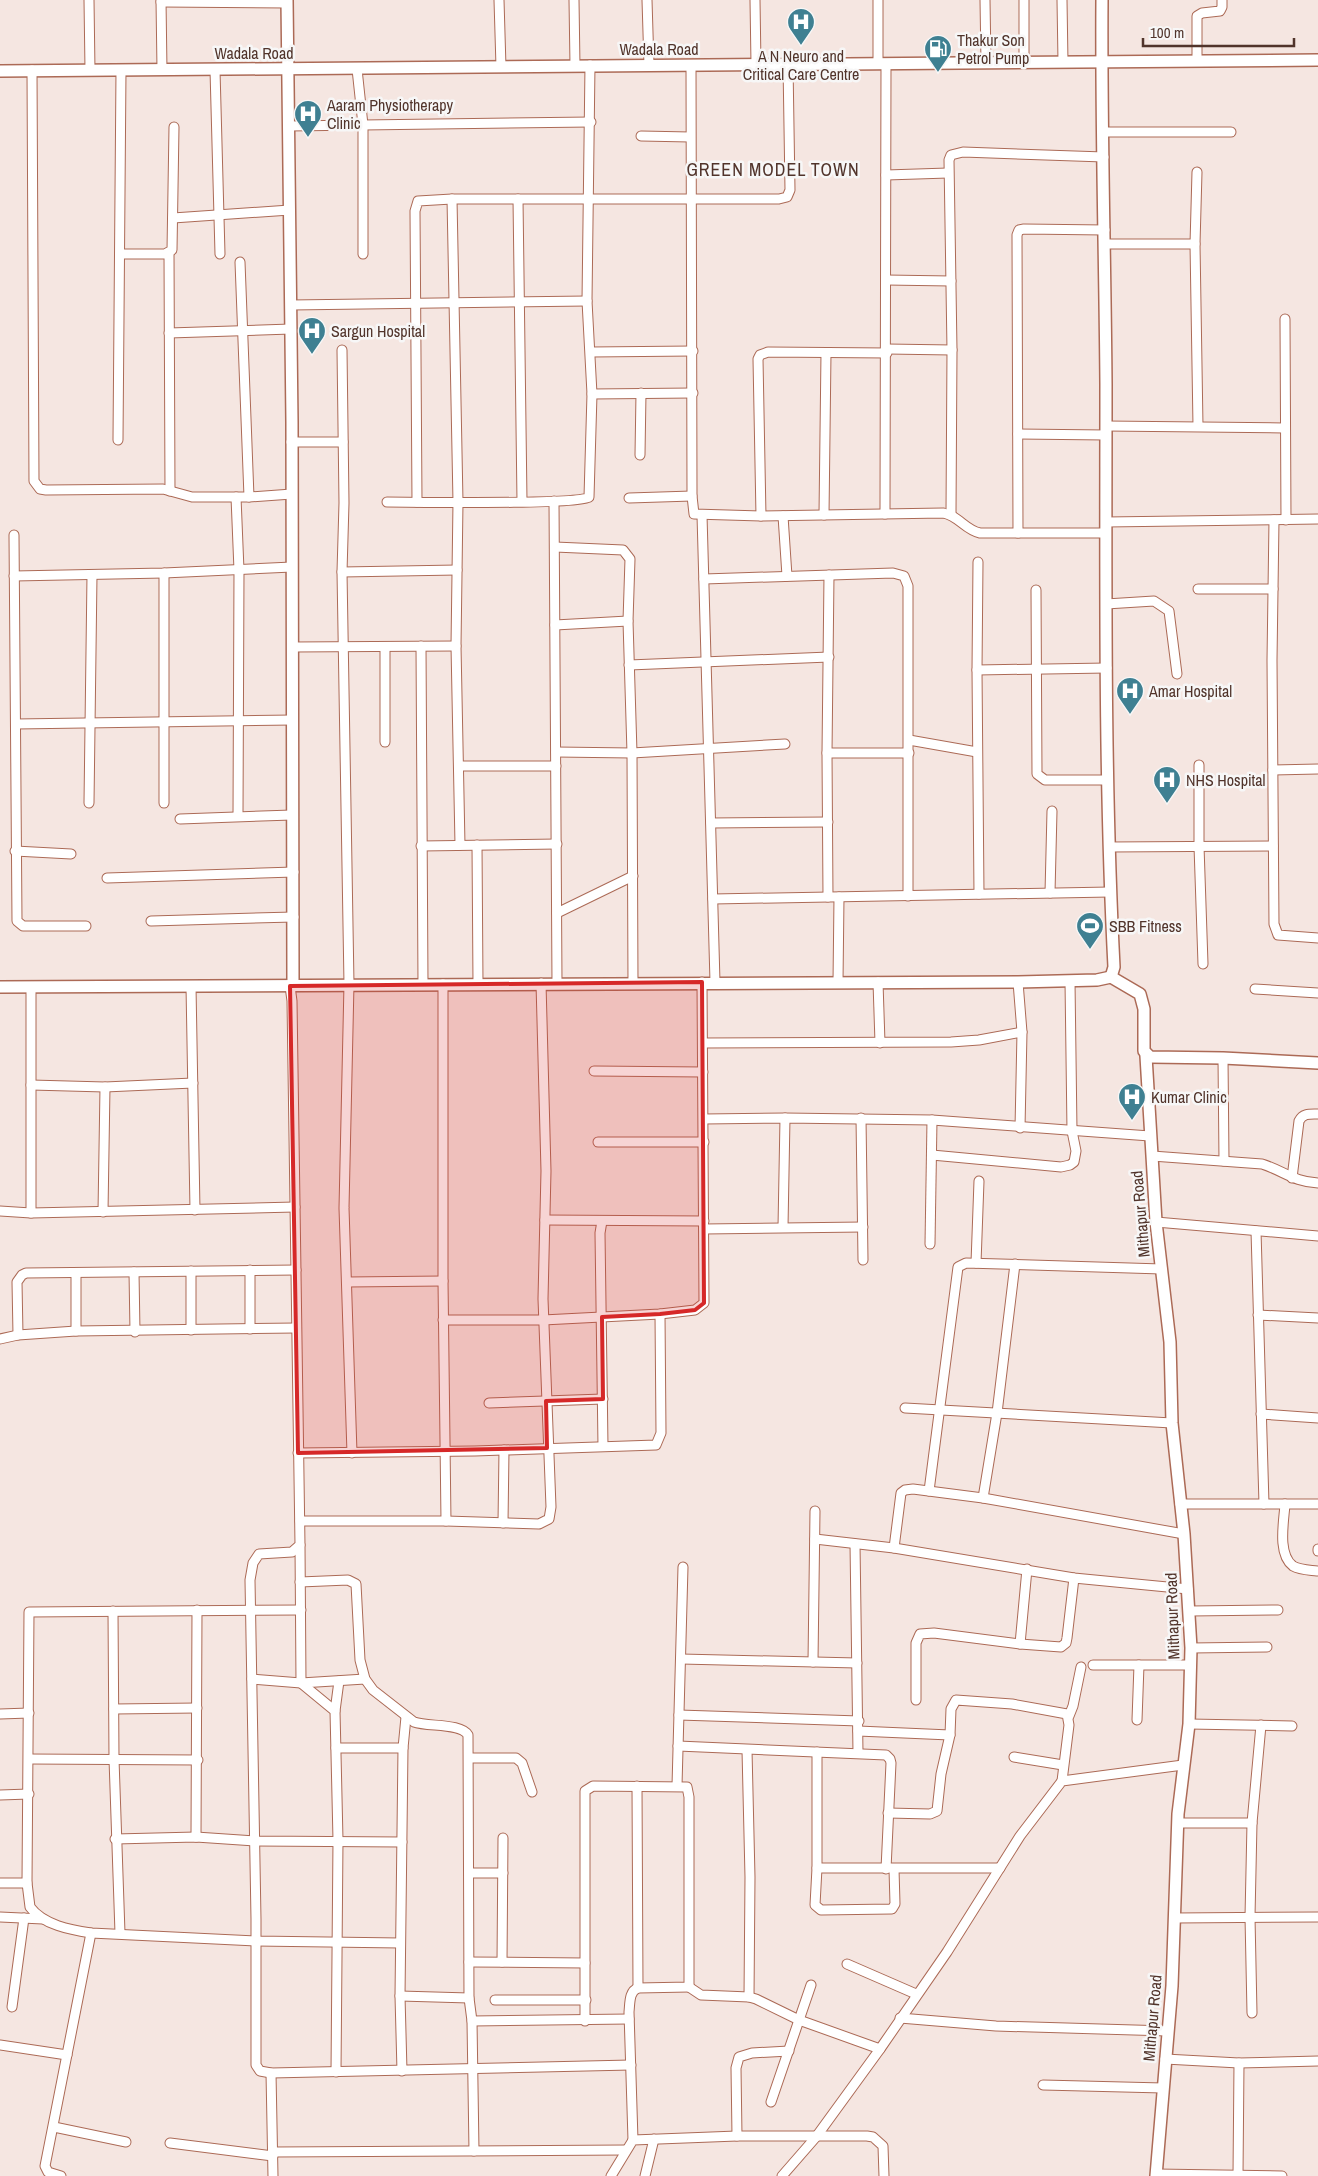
<svg xmlns="http://www.w3.org/2000/svg" width="1318" height="2176" font-family="'Archivo Narrow',sans-serif">
  <rect width="100%" height="100%" fill="#f5e6e1"/>
  <g fill="none" stroke-linecap="round" stroke-linejoin="round">
    <defs>
      <g id="minor">
        <polyline points="89,0 90,70"/>
        <polyline points="161,0 162,70"/>
        <polyline points="499,0 501,67"/>
        <polyline points="574,0 575,66"/>
        <polyline points="647,0 649,65"/>
        <polyline points="755,0 756,64"/>
        <polyline points="878,0 878,64"/>
        <polyline points="985,0 986,63"/>
        <polyline points="1024,0 1024,62"/>
        <polyline points="1062,0 1063,62"/>
        <polyline points="161,2 287,3"/>
        <polyline points="1197,61 1197,16 1202,13 1220,11 1222,7 1222,0"/>
        <path d="M691,65c-1,144 2,287 1,431l2,18 67,2 182,-3c15,2 22,17 37,20h126"/>
        <polyline points="357,69 363,125 363,254"/>
        <polyline points="32,70 34,481 40,489 46,490 163,489 192,497 249,497 292,494"/>
        <polyline points="215,70 220,254"/>
        <polyline points="289,126 591,122"/>
        <polyline points="1102,132 1231,132"/>
        <polyline points="641,136 690,137"/>
        <polyline points="1197,172 1195,244 1198,426"/>
        <polyline points="886,175 948,173"/>
        <polyline points="452,199 458,502 456,646 460,845"/>
        <polyline points="518,199 522,501"/>
        <polyline points="173,218 290,210"/>
        <polyline points="1105,244 1195,244"/>
        <polyline points="169,253 170,491"/>
        <polyline points="120,254 165,254 172,250 174,127"/>
        <polyline points="240,262 249,497"/>
        <polyline points="886,280 951,281"/>
        <polyline points="291,305 587,301"/>
        <polyline points="1285,319 1286,520"/>
        <polyline points="169,333 291,329"/>
        <polyline points="887,349 952,350"/>
        <polyline points="342,350 344,503 342,572 349,984 344,1208 352,1453"/>
        <polyline points="591,352 693,351"/>
        <polyline points="592,394 693,393"/>
        <polyline points="1106,426 1284,428"/>
        <polyline points="1018,434 1106,435"/>
        <polyline points="118,440 121,70"/>
        <polyline points="291,442 343,442"/>
        <polyline points="640,455 641,393"/>
        <polyline points="236,497 239,570 238,816"/>
        <polyline points="629,498 692,496"/>
        <polyline points="554,501 557,983"/>
        <path d="M387,502c26,0 191,3 202,-5l3,-103 -5,-93 3,-236"/>
        <polyline points="417,502 415,211 418,201 452,199 779,199 787,197 790,190 788,64"/>
        <polyline points="885,514 886,64"/>
        <polyline points="951,514 952,350 949,160 951,155 963,152 1104,157"/>
        <polyline points="702,515 715,982"/>
        <polyline points="824,515 826,353"/>
        <polyline points="761,516 758,359 760,355 768,352 887,353"/>
        <polyline points="783,516 787,576"/>
        <polyline points="1274,520 1272,660 1274,924 1278,935 1318,938"/>
        <polyline points="1106,522 1318,519"/>
        <polyline points="1018,533 1017,235 1019,230 1024,229 1105,230"/>
        <polyline points="14,535 17,921 23,926 86,926"/>
        <polyline points="555,547 623,550 630,559 628,621 632,753 633,983"/>
        <polyline points="978,562 977,670 979,894"/>
        <polyline points="342,572 457,570"/>
        <polyline points="164,573 164,803"/>
        <polyline points="14,576 164,573 292,567"/>
        <polyline points="704,579 893,573 904,576 908,586 908,896"/>
        <polyline points="1198,589 1273,589"/>
        <polyline points="1036,590 1037,774 1045,780 1108,780"/>
        <polyline points="1106,604 1154,601 1169,611 1177,674"/>
        <polyline points="555,625 628,621"/>
        <polyline points="421,646 423,984"/>
        <polyline points="293,647 456,646"/>
        <polyline points="629,665 829,657"/>
        <polyline points="977,670 1107,668"/>
        <polyline points="16,724 293,720"/>
        <polyline points="909,740 977,752"/>
        <polyline points="385,742 385,647"/>
        <polyline points="556,752 632,753 785,744"/>
        <polyline points="827,753 909,753"/>
        <polyline points="1199,765 1199,846 1203,964"/>
        <polyline points="459,766 556,766"/>
        <polyline points="1273,770 1318,769"/>
        <polyline points="89,803 92,575"/>
        <polyline points="180,819 292,815"/>
        <polyline points="711,823 828,822"/>
        <polyline points="477,845 478,984"/>
        <polyline points="421,846 557,844"/>
        <polyline points="1109,847 1273,846"/>
        <polyline points="15,851 71,854"/>
        <polyline points="107,878 294,872"/>
        <polyline points="1050,893 1052,811"/>
        <polyline points="828,897 827,753 829,575"/>
        <polyline points="713,899 1110,892"/>
        <polyline points="557,913 633,876"/>
        <polyline points="151,921 294,917"/>
        <polyline points="838,982 839,897"/>
        <polyline points="878,982 880,1043"/>
        <polyline points="1018,982 1022,1032 1020,1128"/>
        <polyline points="443,984 443,1281 446,1521"/>
        <polyline points="191,986 195,1210"/>
        <polyline points="290,986 292,1001 300,1545 292,1552 259,1554 253,1563 250,1580 256,1919 256,2065 260,2071 271,2073 631,2065"/>
        <polyline points="1255,989 1318,993"/>
        <polyline points="703,1043 951,1042 979,1040 1022,1032"/>
        <polyline points="1223,1058 1224,1161"/>
        <polyline points="594,1071 703,1072"/>
        <polyline points="31,1085 105,1087 193,1083"/>
        <polyline points="861,1118 863,1260"/>
        <polyline points="704,1119 785,1118 932,1120 1150,1136"/>
        <polyline points="598,1142 704,1142"/>
        <polyline points="932,1155 1061,1167 1070,1165 1074,1162 1076,1151 1072,1131 1070,981"/>
        <path d="M1152,1156l110,8c22,7 32,18 56,19"/>
        <path d="M1292,1178l7,-57c4,-8 11,-7 19,-7"/>
        <polyline points="0,1211 31,1213 295,1207"/>
        <polyline points="103,1212 105,1087"/>
        <polyline points="31,1213 31,987"/>
        <polyline points="545,1220 704,1221"/>
        <polyline points="602,1221 600,1233 603,1446"/>
        <polyline points="1156,1222 1318,1236"/>
        <polyline points="783,1227 785,1118"/>
        <polyline points="704,1229 863,1227"/>
        <polyline points="1256,1231 1264,1504"/>
        <polyline points="930,1244 932,1120"/>
        <polyline points="976,1263 979,1181"/>
        <polyline points="191,1271 191,1330"/>
        <polyline points="134,1272 135,1332"/>
        <polyline points="76,1273 76,1331"/>
        <polyline points="347,1282 443,1281"/>
        <polyline points="1258,1315 1318,1318"/>
        <polyline points="443,1320 543,1320 660,1314 695,1310 704,1303 702,982"/>
        <polyline points="250,1329 250,1270"/>
        <polyline points="18,1335 17,1282 22,1275 26,1273 296,1270"/>
        <polyline points="0,1339 18,1335 76,1331 296,1328"/>
        <polyline points="489,1403 603,1399"/>
        <polyline points="905,1408 1172,1423"/>
        <polyline points="1261,1414 1318,1418"/>
        <polyline points="298,1453 475,1451 656,1445 661,1433 660,1314"/>
        <polyline points="929,1491 958,1267 966,1263 1162,1269"/>
        <polyline points="983,1498 997,1413 1015,1264"/>
        <polyline points="1180,1504 1318,1504"/>
        <path d="M1285,1504c-1,17 -8,50 8,62 7,4 16,4 24,5"/>
        <polyline points="300,1521 446,1521 539,1524 549,1519 551,1507 543,1299 546,1171 541,983"/>
        <polyline points="503,1523 504,1450"/>
        <polyline points="815,1539 894,1548 1074,1578 1188,1589"/>
        <polyline points="855,1544 858,1753"/>
        <polyline points="300,1545 301,1683 335,1711 338,1840 336,2072"/>
        <polyline points="894,1548 901,1493 905,1490 913,1489 983,1498 1184,1534"/>
        <polyline points="1318,1551 1318,1549"/>
        <path d="M300,1582l48,-2 8,4 4,76 5,19 8,11 41,32c14,5 47,1 54,13l1,263 3,23 2,130"/>
        <path d="M301,1610l-272,2 -2,271 3,24c13,18 41,23 61,26l165,8 144,2"/>
        <polyline points="113,1611 114,1759 120,1933"/>
        <polyline points="1190,1611 1278,1610"/>
        <polyline points="1020,1644 1027,1569"/>
        <polyline points="1191,1648 1267,1647"/>
        <polyline points="681,1659 857,1663"/>
        <polyline points="813,1662 815,1511"/>
        <polyline points="1093,1665 1191,1665"/>
        <polyline points="252,1679 301,1683 365,1679"/>
        <polyline points="916,1700 916,1643 920,1634 934,1633 1020,1644 1061,1647 1066,1643 1067,1638 1074,1578"/>
        <polyline points="114,1709 197,1708"/>
        <polyline points="335,1711 339,1681"/>
        <polyline points="0,1714 29,1713"/>
        <polyline points="679,1715 859,1721"/>
        <polyline points="1069,1716 1073,1706 1081,1667"/>
        <polyline points="1137,1720 1139,1665"/>
        <polyline points="1189,1724 1292,1726"/>
        <polyline points="858,1731 950,1735"/>
        <polyline points="678,1746 886,1755 890,1759 891,1763 886,1869"/>
        <polyline points="336,1748 403,1748 400,1996 402,2071"/>
        <polyline points="403,1748 406,1717"/>
        <polyline points="747,1750 750,1877 749,1997"/>
        <polyline points="817,1752 817,1868 1000,1868"/>
        <polyline points="1014,1757 1063,1765"/>
        <polyline points="469,1758 516,1758 522,1763 532,1792"/>
        <polyline points="29,1759 198,1760"/>
        <polyline points="637,1786 638,1988"/>
        <polyline points="677,1786 683,1567"/>
        <polyline points="0,1795 29,1794"/>
        <polyline points="888,1813 930,1814 937,1811 941,1774 950,1735 951,1709 956,1700 1012,1704 1067,1714 1069,1725 1062,1781"/>
        <polyline points="1178,1823 1252,1823 1261,1725"/>
        <polyline points="1252,1823 1250,1917 1252,2013"/>
        <polyline points="196,1837 197,1610"/>
        <polyline points="115,1839 196,1837 255,1841 402,1842"/>
        <polyline points="817,1868 815,1905 821,1910 892,1909 895,1904 894,1869"/>
        <polyline points="469,1873 503,1873"/>
        <polyline points="0,1883 27,1883"/>
        <polyline points="0,1917 43,1919"/>
        <polyline points="1175,1918 1318,1917"/>
        <polyline points="469,1962 585,1963"/>
        <polyline points="502,1962 503,1838"/>
        <polyline points="847,1964 916,1994"/>
        <polyline points="689,1987 701,1995 749,1997 756,1999 799,2020 880,2049"/>
        <polyline points="400,1996 469,1998"/>
        <polyline points="495,2000 586,2000"/>
        <polyline points="12,2007 24,1918"/>
        <polyline points="900,2018 996,2026 1168,2031"/>
        <polyline points="472,2021 629,2019"/>
        <path d="M585,2021v-230l8,-5 94,1 2,10v190l-51,1c-9,3 -8,15 -9,24l4,128"/>
        <polyline points="0,2045 67,2055"/>
        <polyline points="1165,2059 1239,2063 1318,2061"/>
        <polyline points="271,2073 273,2176"/>
        <polyline points="1043,2085 1163,2088"/>
        <polyline points="771,2102 811,1985"/>
        <polyline points="54,2127 126,2142"/>
        <polyline points="737,2136 736,2068 739,2057 752,2053 789,2051"/>
        <polyline points="170,2143 273,2156"/>
        <polyline points="273,2152 626,2150"/>
        <polyline points="1156,2174 1282,2176"/>
        <polyline points="1238,2175 1239,2063"/>
        <polyline points="61,2176 48,2172 45,2166 91,1933"/>
        <polyline points="611,2176 633,2140 737,2136 867,2136 873,2137 883,2146 884,2176"/>
        <polyline points="645,2176 654,2139"/>
        <polyline points="782,2176 816,2137 880,2049 947,1952 1020,1836 1062,1781 1183,1765"/>
      </g>
      <g id="tertiary">
        <polyline points="287,0 292,422 293,986"/>
        <path d="M1102,0c-1,128 3,256 4,384 0,194 -2,389 8,583l-3,10"/>
        <polyline points="0,71 1318,60"/>
        <polyline points="0,987 1018,982 1097,980 1111,977 1140,994 1144,1009 1144,1051 1150,1057 1223,1058 1318,1063"/>
        <polyline points="1146,1056 1156,1222 1170,1342 1172,1423 1184,1534 1191,1648 1189,1724 1178,1814 1172,1986 1156,2176"/>
      </g>
    </defs>
    <!-- minor casing -->
    <use href="#minor" stroke="#ac6a56" stroke-width="11"/>
    <!-- tertiary casing -->
    <use href="#tertiary" stroke="#ac6a56" stroke-width="14"/>
    <!-- minor -->
    <use href="#minor" stroke="#fff" stroke-width="9"/>
    <!-- tertiary -->
    <use href="#tertiary" stroke="#fff" stroke-width="11"/>
  </g>
  <!-- marked area -->
  <path fill="#d62828" fill-opacity="0.2" stroke="#d62828" stroke-width="4" stroke-linejoin="round" d="M702,982l2,321 -9,7 -35,4 -58,3 1,82 -57,2 1,47 -249,5 -8,-467z"/>
  <!-- icons -->
  <defs>
    <symbol id="hospital-pin" viewBox="-11 -11 22 30"><path d="M0 17L-7.5 6A9.5 9.5 0 1 1 7.5 6Z" fill="#3f8092" stroke="#f7f7f7"/><path d="M-5-5h3v3.5h4V-5h3V5h-3V1.5h-4V5h-3Z" fill="#fff"/></symbol>
    <symbol id="fuel-pin" viewBox="-11 -11 22 30"><path d="M0 17L-7.5 6A9.5 9.5 0 1 1 7.5 6Z" fill="#3f8092" stroke="#f7f7f7"/><path d="M-5.5-6h7V0h2V4h1.3V-2.5L3-4.5l.8-.8L6-3V5H2.5V1h-1V6h-7ZM-4.2-4.7v3.2H.2V-4.7Z" fill="#fff"/></symbol>
    <symbol id="stadium-pin" viewBox="-11 -11 22 30"><path d="M0 17L-7.5 6A9.5 9.5 0 1 1 7.5 6Z" fill="#3f8092" stroke="#f7f7f7"/><path d="M0-5a6.5 5 0 1 0 0 10a6.5 5 0 1 0 0-10ZM-3.5-1.8h7v3.6h-7Z" fill="#fff"/></symbol>
  </defs>
  <g fill-rule="evenodd">
    <use href="#hospital-pin" x="785" y="6" width="32" height="43"/>
    <use href="#fuel-pin" x="922" y="33" width="32" height="43"/>
    <use href="#hospital-pin" x="292" y="98" width="32" height="43"/>
    <use href="#hospital-pin" x="296" y="315" width="32" height="43"/>
    <use href="#hospital-pin" x="1114" y="675" width="32" height="43"/>
    <use href="#hospital-pin" x="1151" y="764" width="32" height="43"/>
    <use href="#stadium-pin" x="1074" y="910" width="32" height="43"/>
    <use href="#hospital-pin" x="1116" y="1081" width="32" height="43"/>
  </g>
  <g text-anchor="middle" dominant-baseline="central" stroke-width="5" stroke-linejoin="round" paint-order="stroke">
    <!-- poi labels -->
    <g font-size="16" fill="#51342b" stroke="#f7f7f7" text-anchor="start">
      <text x="957" y="40">Thakur Son<tspan x="957" dy="18">Petrol Pump</tspan></text>
      <text x="801" y="56" text-anchor="middle">A N Neuro and<tspan x="801" dy="18">Critical Care Centre</tspan></text>
      <text x="327" y="105">Aaram Physiotherapy<tspan x="327" dy="18">Clinic</tspan></text>
      <text x="331" y="331">Sargun Hospital</text>
      <text x="1149" y="691">Amar Hospital</text>
      <text x="1186" y="780">NHS Hospital</text>
      <text x="1109" y="926">SBB Fitness</text>
      <text x="1151" y="1097">Kumar Clinic</text>
    </g>
    <!-- street labels -->
    <g font-size="16" fill="#51342b" stroke="#f7f7f7">
      <text x="659" y="49">Wadala Road</text>
      <text x="254" y="53">Wadala Road</text>
      <text transform="translate(1140 1214) rotate(-95)">Mithapur Road</text>
      <text transform="translate(1172 1616) rotate(-92)">Mithapur Road</text>
      <text transform="translate(1152 2018) rotate(-85)">Mithapur Road</text>
    </g>
    <!-- neighbourhood labels -->
    <g font-size="18" letter-spacing="1" fill="#51342b" stroke="#f7f7f7">
      <text x="773" y="169">GREEN MODEL TOWN</text>
    </g>
  </g>
  <!-- scale -->
  <path d="M1143 38v8h151v-8" fill="none" stroke="#51342b" stroke-width="2.5"/>
  <text x="1150" y="38" font-size="15" fill="#51342b" stroke="#f7f7f7" stroke-width="4" paint-order="stroke">100 m</text>
</svg>
